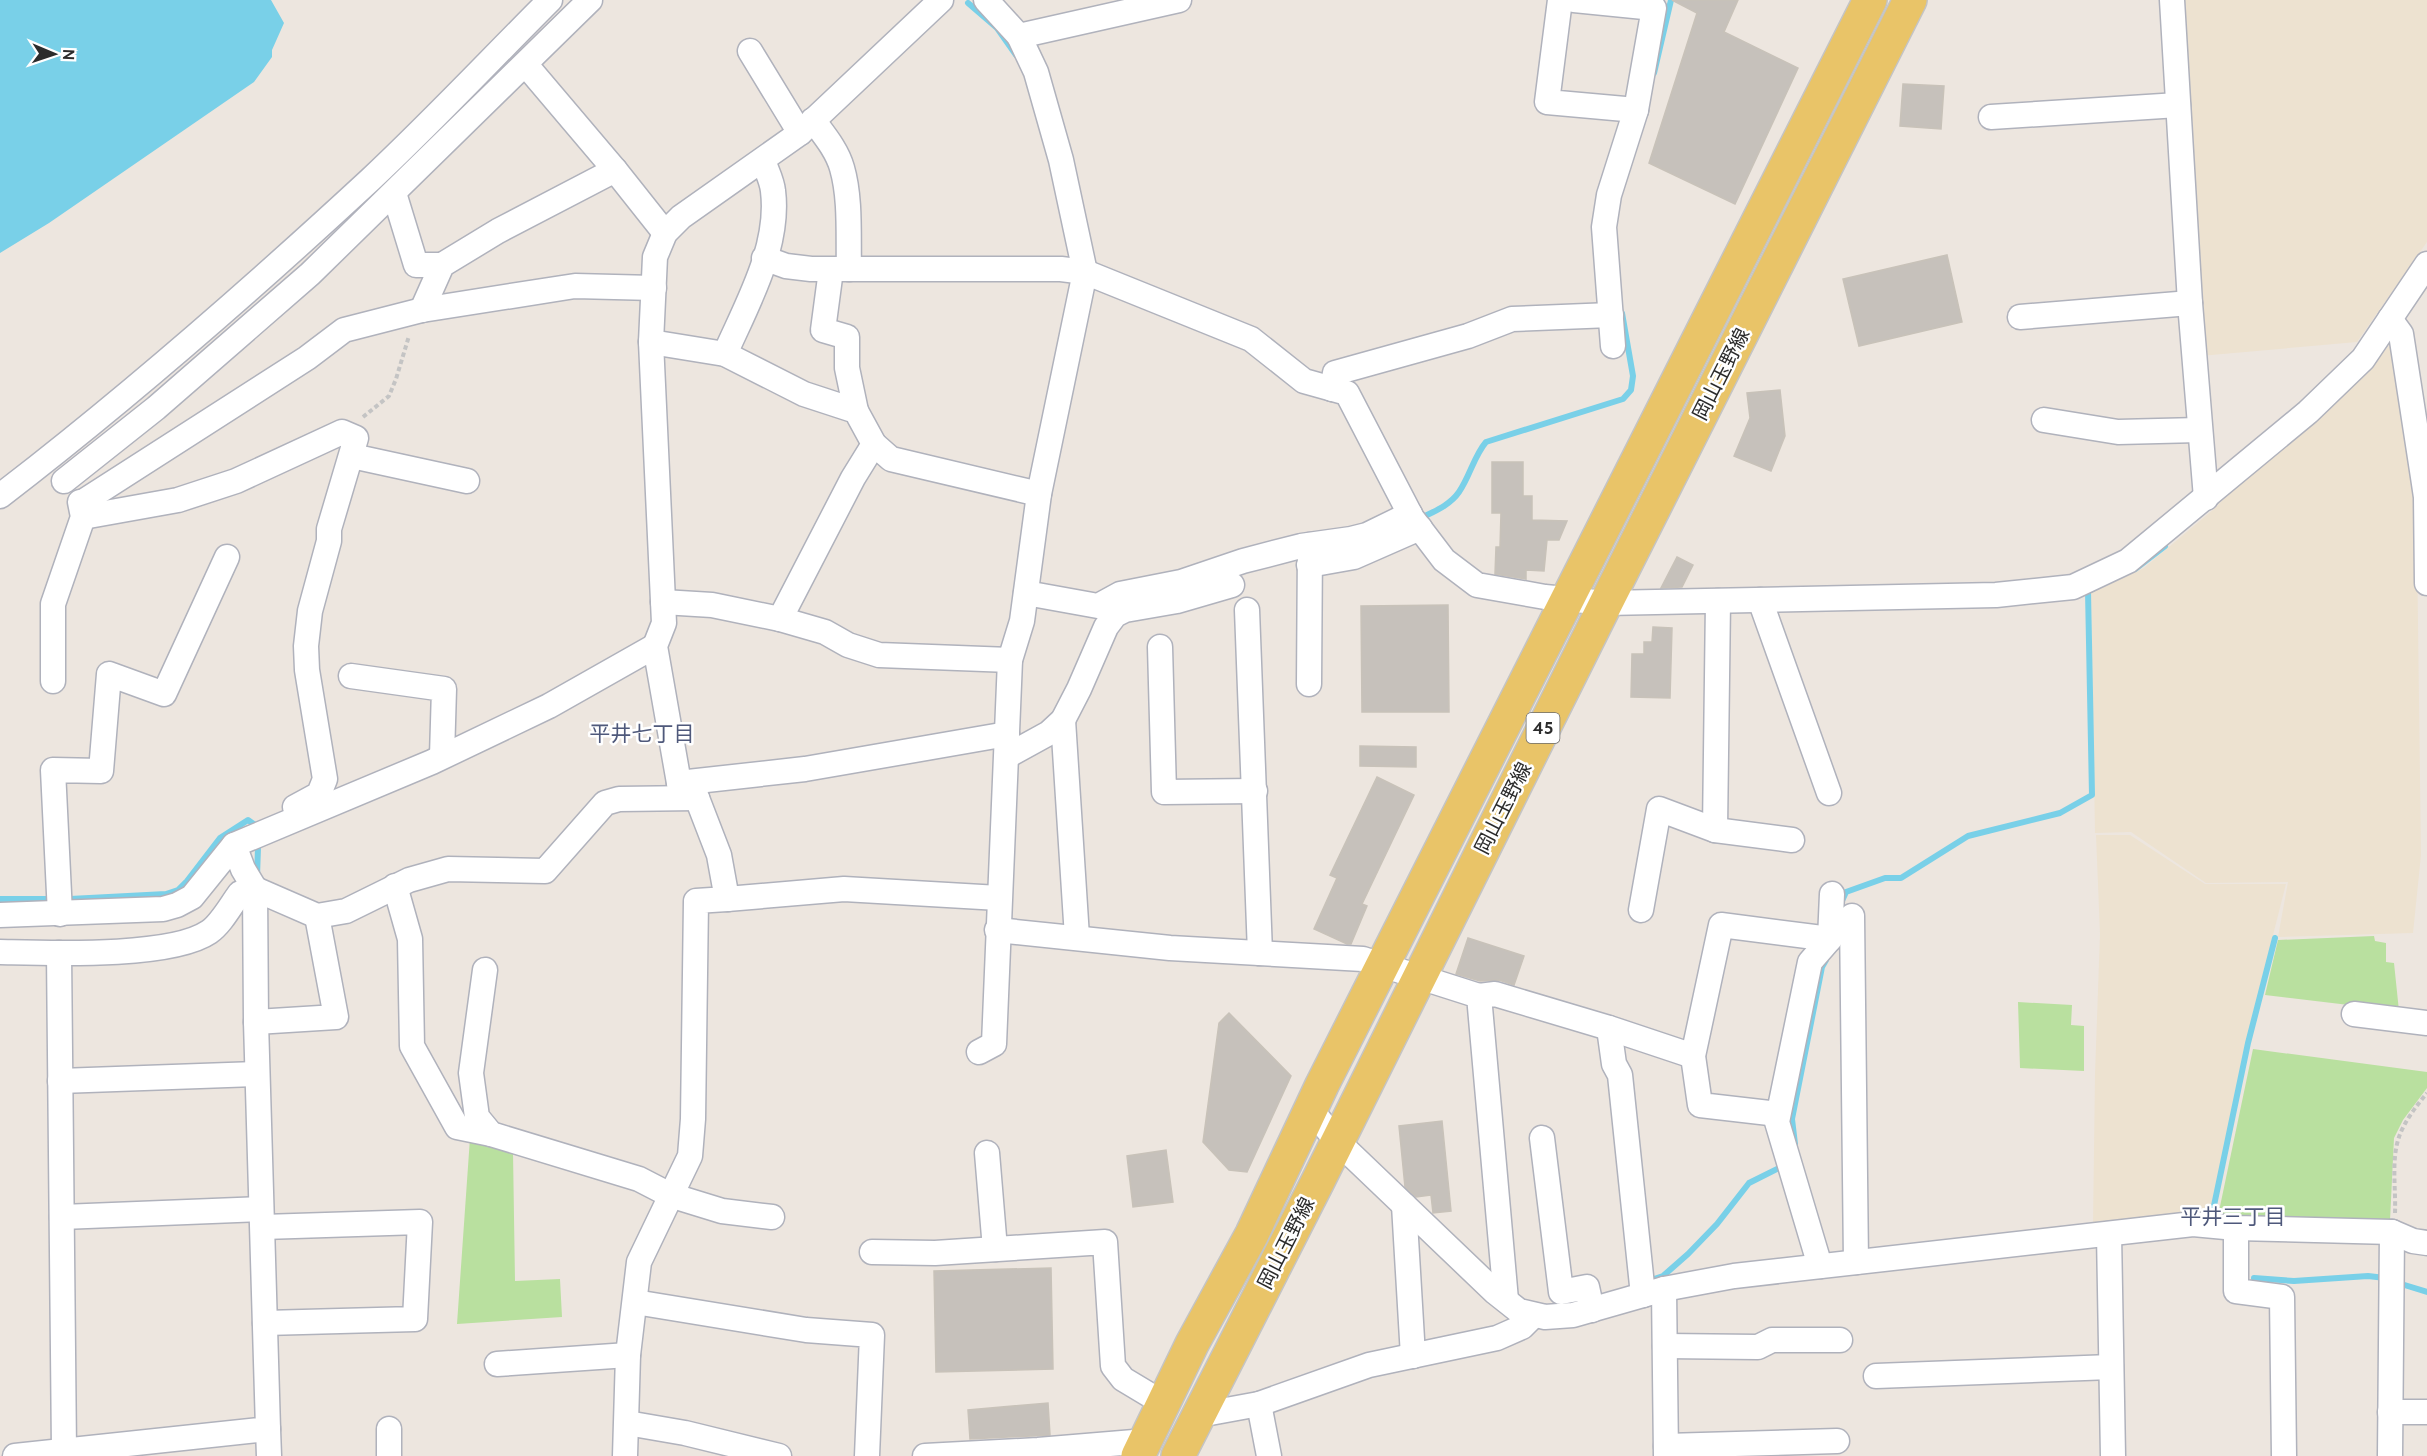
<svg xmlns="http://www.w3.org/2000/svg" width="2427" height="1456" font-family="Cabin,'Noto Sans JP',sans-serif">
  <rect width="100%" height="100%" fill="#ede6df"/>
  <!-- education -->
  <g fill="#ede2d0">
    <polygon points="2180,0 2427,0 2427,242 2357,342 2200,356"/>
    <polygon points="2395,338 2416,469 2421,855 2413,933 2278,937 2288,882 2206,883 2131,832 2095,833 2091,593 2144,568 2214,509 2251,471 2379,358"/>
    <polygon points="2096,835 2130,835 2205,884 2286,884 2246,1041 2210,1215 2093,1225 2095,1074 2100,934"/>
  </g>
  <!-- green -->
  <g fill="#b9e09f">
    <polygon points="2374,936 2375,941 2386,943 2386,962 2394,963 2399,1011 2265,995 2278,940"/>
    <polygon points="2018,1002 2072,1005 2071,1025 2084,1026 2084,1071 2020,1068"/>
    <polygon points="2253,1049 2427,1072 2427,1088 2403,1120 2394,1138 2390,1221 2218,1216"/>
    <polygon points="470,1138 513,1152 515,1281 560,1279 562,1317 457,1324"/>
  </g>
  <!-- water -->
  <polygon fill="#79d0e8" points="0,0 271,0 284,23 272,50 272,57 254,82 49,223 0,253"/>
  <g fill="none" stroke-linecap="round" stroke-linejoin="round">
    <!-- stream -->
    <g stroke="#79d0e8" stroke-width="6">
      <polyline points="968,3 997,28 1016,55"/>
      <polyline points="1654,73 1671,0"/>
      <path d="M1421,518c14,-7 29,-13 38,-26 11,-16 15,-36 27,-50l137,-43 8,-9 2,-14 -11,-63"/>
      <polyline points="2135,569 2165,546"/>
      <polyline points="257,876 258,848"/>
      <polyline points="0,899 49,899"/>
      <polyline points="70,899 166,894 178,890 187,881 220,838 248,820 255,825"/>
      <polyline points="1841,903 1846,892 1885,878 1901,878 1968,836 2060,813 2092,795 2088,591 2093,589"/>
      <polyline points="1795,1144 1792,1119 1822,967 1826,960"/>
      <polyline points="2212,1215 2248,1043 2275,938"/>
      <polyline points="2254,1278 2294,1281 2368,1276 2385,1278"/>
      <polyline points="1648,1281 1663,1276 1688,1254 1717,1224 1749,1183 1783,1166"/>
      <polyline points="2398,1283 2427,1292"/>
      <polyline points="1561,1305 1583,1300"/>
    </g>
  </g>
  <!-- building -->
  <g fill="#c6c1bb" stroke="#c8c2b9" stroke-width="1.5">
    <polygon points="1672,0 1738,0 1724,32 1798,68 1735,204 1649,163 1697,13"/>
    <polygon points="1903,84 1944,86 1941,129 1900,126"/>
    <polygon points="1947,255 1962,322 1859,346 1843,279"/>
    <polygon points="1780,390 1785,436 1771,471 1734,456 1750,418 1747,393"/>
    <polygon points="1492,462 1523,462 1523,496 1532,496 1532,520 1567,521 1559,540 1547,540 1544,571 1526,570 1526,579 1495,574 1496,547 1500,547 1501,513 1492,513"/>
    <polygon points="1677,557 1693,565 1682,587 1661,588"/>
    <polygon points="1448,605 1449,712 1362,712 1361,606"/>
    <polygon points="1653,627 1672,628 1670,698 1631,697 1632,654 1644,654 1644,642 1652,642"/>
    <polygon points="1360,746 1416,747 1416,767 1360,766"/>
    <polygon points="1377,777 1414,795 1362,904 1367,906 1351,944 1347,944 1314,929 1337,878 1330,875"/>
    <polygon points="1468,938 1524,956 1514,985 1499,980 1480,981 1456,974"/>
    <polygon points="1229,1013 1291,1076 1247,1172 1229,1170 1203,1142 1219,1023"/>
    <polygon points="1442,1121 1451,1211 1433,1213 1431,1195 1416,1197 1405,1187 1399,1126"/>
    <polygon points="1166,1150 1173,1202 1133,1207 1127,1156"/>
    <polygon points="1051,1268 1053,1369 936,1372 934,1271"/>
    <polygon points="1048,1403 1050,1435 970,1439 968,1410"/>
  </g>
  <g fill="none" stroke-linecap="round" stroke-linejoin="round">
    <defs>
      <g id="minor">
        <polyline points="1560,0 1547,102 1636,110"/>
        <polyline points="1574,0 1654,8 1636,110 1609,195 1604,227 1613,346"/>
        <polyline points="2172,0 2190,303 2206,498"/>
        <polyline points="1019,36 1179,0"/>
        <polyline points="750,51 800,133"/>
        <polyline points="526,65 615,170 665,233"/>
        <polyline points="1991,117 2178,105"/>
        <path d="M813,120c11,15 24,30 29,48 9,31 6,69 7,101"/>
        <polyline points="394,193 416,265 442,265"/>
        <polyline points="764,258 786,266 811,269 1061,269 1085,272 1251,339 1304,381 1347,393 1412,518 1444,560 1477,585 1545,597 1606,603 1996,595 2073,587 2128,561 2308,412 2363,359 2427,264"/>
        <polyline points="831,270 823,330 847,337 847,368 856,411"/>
        <polyline points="422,310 442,265 498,231 615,170"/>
        <polyline points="2020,317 2190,303"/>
        <polyline points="2390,319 2401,334 2423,477 2426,497 2427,583"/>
        <polyline points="651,342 725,354 804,394 856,411 874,444 891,459 1039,494"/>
        <path d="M725,354c22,-50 55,-107 48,-163 -1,-11 -7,-21 -10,-31"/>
        <polyline points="1332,389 1335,373 1468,336 1512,319 1611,315"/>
        <polyline points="2044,420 2118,432 2199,430"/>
        <polyline points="352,456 467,481"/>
        <polyline points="64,481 156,408 310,274 590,0"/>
        <path d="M0,496c129,-99 251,-206 370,-316 62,-58 120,-120 180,-180"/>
        <polyline points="81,503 307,358 344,330 422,310 575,286 654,288"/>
        <polyline points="83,517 178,500 236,481 342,432 356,438 329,529 329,541 310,611 306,646 307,670 325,779 319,794 295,807"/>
        <polyline points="1309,565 1354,557 1420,528"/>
        <polyline points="1026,593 1098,606 1120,594 1181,582 1243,561 1301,546 1351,539 1367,535 1410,514"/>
        <polyline points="1760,600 1829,793"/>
        <polyline points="663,602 712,605 780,619 825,632 848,645 879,655 1010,660"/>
        <polyline points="1247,610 1260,953"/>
        <polyline points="780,619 853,478 874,444"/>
        <polyline points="1160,647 1164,792 1255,791"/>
        <polyline points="351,676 444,689 442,756"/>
        <polyline points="53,681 53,604 83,517 80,502"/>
        <polyline points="1309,684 1310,545"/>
        <polyline points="1063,720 1077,937"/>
        <polyline points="1007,756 1049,733 1063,720 1079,689 1106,627 1115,615 1125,610 1177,601 1232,585"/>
        <polyline points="679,783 805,769 1007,734"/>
        <polyline points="1715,830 1718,601"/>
        <polyline points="395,886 410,939 412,1046 457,1127 491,1134"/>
        <polyline points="727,899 844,889 999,898"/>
        <polyline points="1641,910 1659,809 1715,830 1792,840"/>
        <polyline points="60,914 53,770 101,771 109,674 164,694 227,557"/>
        <polyline points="0,915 163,909 177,905 192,897 234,845 432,762 549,706 655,646"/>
        <polyline points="1852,916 1856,1262"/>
        <polyline points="997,930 1170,948 1363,959 1479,996 1506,1300"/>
        <path d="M0,952c49,1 171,6 209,-20 12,-8 22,-27 31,-39l15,-4 62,27 29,-5 63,-31 39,-11 97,2 60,-68 14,-4 78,-1"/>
        <polyline points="59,953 64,1451"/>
        <polyline points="485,970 471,1073 477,1117 491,1134 639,1179 670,1195 722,1211 772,1217"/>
        <polyline points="1479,996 1495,994 1609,1028 1693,1056"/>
        <polyline points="2354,1014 2427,1023"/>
        <polyline points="256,1022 336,1017 317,916"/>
        <polyline points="1609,1028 1614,1064 1620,1075 1643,1295"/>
        <polyline points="979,1052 994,1044 1010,660 1022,621 1039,494 1085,272 1061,160 1036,72 1019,36 986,0"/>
        <polyline points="60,1081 257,1074"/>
        <polyline points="1311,1110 1337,1141 1495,1292 1519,1311 1545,1317 1573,1315 1664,1289 1734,1276 2193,1224 2236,1228 2392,1232 2413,1241 2427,1243"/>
        <polyline points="1778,1114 1700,1105 1693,1056 1721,925 1830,939"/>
        <polyline points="1542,1138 1561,1292 1587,1287 1592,1310"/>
        <polyline points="987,1153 995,1249"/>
        <polyline points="1404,1205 1413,1356"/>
        <polyline points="62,1217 261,1209"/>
        <polyline points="263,1227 420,1222 415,1319 265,1323"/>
        <polyline points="2236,1228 2236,1291 2282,1297 2284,1456"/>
        <polyline points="2109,1234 2113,1456"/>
        <polyline points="872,1252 935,1253 1105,1242 1113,1366 1123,1379 1163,1403"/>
        <polyline points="1820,1266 1777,1122 1810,962 1830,939 1832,894"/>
        <polyline points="1664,1289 1666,1456"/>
        <polyline points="635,1302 806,1330 872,1335 867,1456"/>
        <polyline points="1665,1346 1758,1347 1772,1340 1840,1340"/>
        <polyline points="497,1364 628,1355"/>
        <polyline points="1876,1376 2111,1367"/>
        <polyline points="1259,1404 1269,1456"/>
        <polyline points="2390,1412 2427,1412"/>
        <polyline points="1199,1415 1259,1404 1369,1365 1497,1338 1522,1327 1534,1315"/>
        <polyline points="627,1423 685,1433 779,1456"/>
        <polyline points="268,1429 269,1456"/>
        <polyline points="389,1429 389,1456"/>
        <polyline points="1666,1446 1837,1441"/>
        <polyline points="15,1456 268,1429 256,1022 255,889 243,869 234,845"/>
        <polyline points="625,1456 628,1355 639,1262 690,1156 693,1119 696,901 727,899 719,855 697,798 679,783 655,646 664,623 651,342 655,257 665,233 681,217 800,133 941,0"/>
        <polyline points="925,1456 1038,1450 1146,1441"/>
        <polyline points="2390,1456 2392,1232"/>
      </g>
      <g id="primary">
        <polyline points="1138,1456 1192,1344 1252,1234 1322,1085 1870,0"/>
        <polyline points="1178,1456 1318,1181 1606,603 1910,0"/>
      </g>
    </defs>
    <!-- minor casing -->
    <use href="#minor" stroke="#b0b2bc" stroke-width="27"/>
    <!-- primary casing -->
    <use href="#primary" stroke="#c4c4c4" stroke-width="36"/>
    <!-- path -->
    <g stroke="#c4c4c4" stroke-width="4" stroke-dasharray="4.5 3" stroke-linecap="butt">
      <polyline points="363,417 389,396 396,379 409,336"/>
      <path d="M2395,1213c1,-24 -4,-53 4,-76 5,-15 18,-32 28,-44"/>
    </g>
    <!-- minor -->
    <use href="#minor" stroke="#fff" stroke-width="24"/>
    <!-- primary -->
    <use href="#primary" stroke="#e9c468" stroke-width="33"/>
  </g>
  <g text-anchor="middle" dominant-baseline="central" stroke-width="5" stroke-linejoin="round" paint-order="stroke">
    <!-- shield labels -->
    <rect fill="#fff" stroke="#6b6b6b" stroke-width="1.5" x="1526.5" y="713" width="33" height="30" rx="4.5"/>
    <g font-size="18" font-weight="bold" fill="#2c2c2c">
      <text x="1543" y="728">45</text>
    </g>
    <!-- street labels -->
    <g font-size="20" fill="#2c2c2c" stroke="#fff">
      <text transform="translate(1721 374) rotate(-63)">岡山玉野線</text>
      <text transform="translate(1503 808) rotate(-63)">岡山玉野線</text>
      <text transform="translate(1286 1243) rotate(-63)">岡山玉野線</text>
    </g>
    <!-- neighbourhood labels -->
    <g font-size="21" fill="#4f597b" stroke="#fff">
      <text x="642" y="733">平井七丁目</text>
      <text x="2233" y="1216">平井三丁目</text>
    </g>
  </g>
  <!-- north arrow -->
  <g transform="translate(54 54) rotate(92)" stroke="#ffffff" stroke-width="4.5" paint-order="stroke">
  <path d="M0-4.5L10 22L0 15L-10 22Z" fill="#2c2c2c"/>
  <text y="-9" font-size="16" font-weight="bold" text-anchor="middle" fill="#2c2c2c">N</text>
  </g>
</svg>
